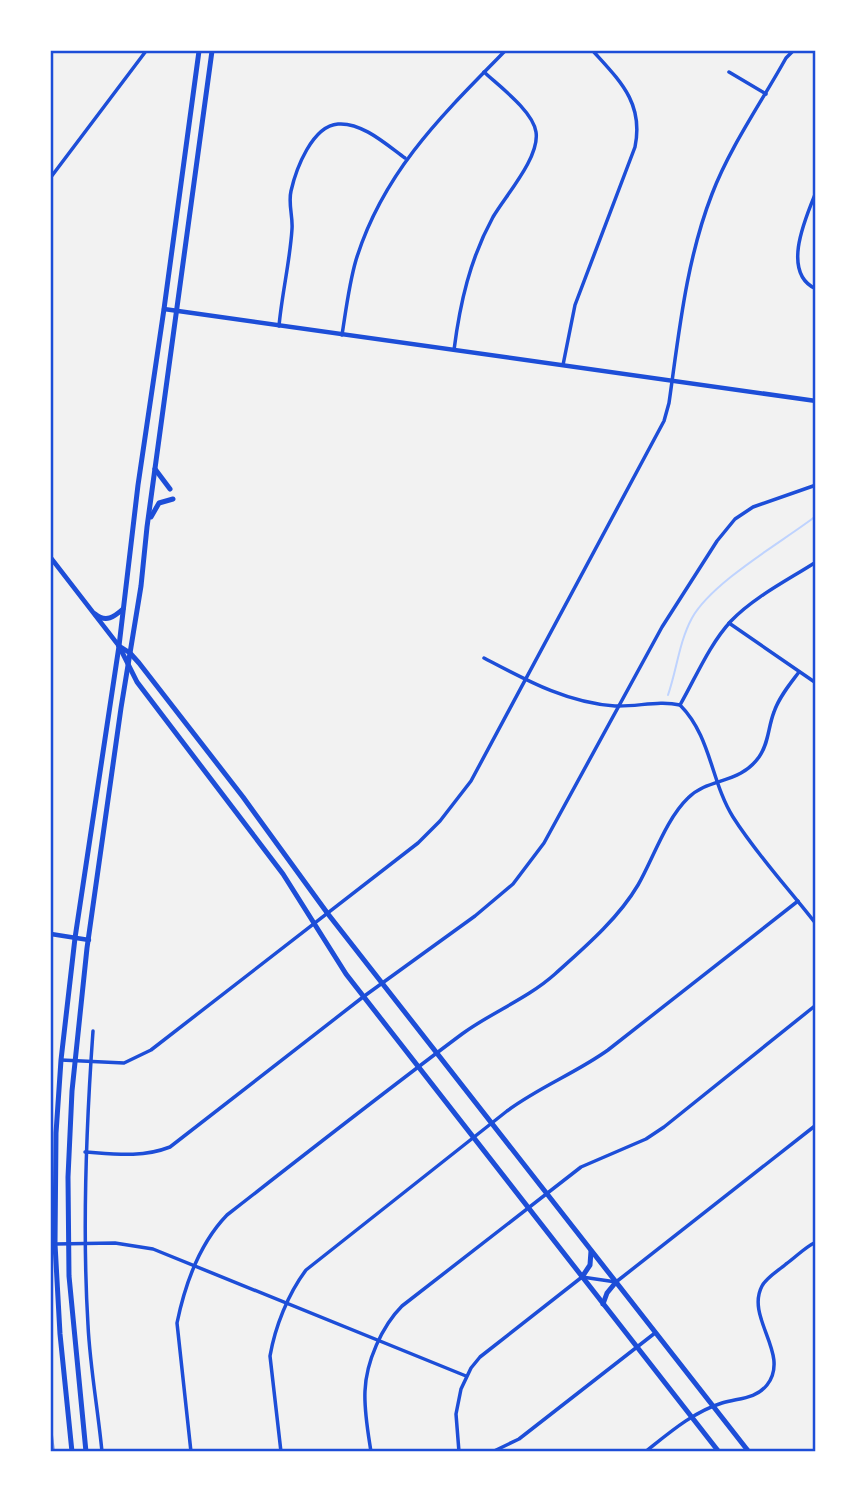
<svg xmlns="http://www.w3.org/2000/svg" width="867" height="1503" font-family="'Archivo Narrow',sans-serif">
  <rect width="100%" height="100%" fill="#f2f2f2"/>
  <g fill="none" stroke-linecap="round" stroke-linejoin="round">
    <!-- stream -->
    <g stroke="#bfd3fe" stroke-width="2">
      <path d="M668,695c9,-26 11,-53 24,-77 20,-36 90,-76 124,-102"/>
      <polyline points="814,1452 816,1449"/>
    </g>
    <!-- minor -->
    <g stroke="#1d4ed8" stroke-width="3.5">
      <polyline points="729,72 766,94"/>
      <polyline points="51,177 146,51"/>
      <path d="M816,192c-11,27 -35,81 0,97"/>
      <path d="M279,326c3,-33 11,-65 13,-97 1,-13 -4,-25 -1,-38 5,-22 21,-65 47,-67 24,-2 49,21 67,34"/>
      <path d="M342,335c4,-25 7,-51 14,-75 27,-88 86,-145 149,-209"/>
      <path d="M454,350c6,-47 16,-91 39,-133 13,-22 47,-60 43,-85 -3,-21 -37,-46 -52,-60"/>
      <path d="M563,365l12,-60 60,-158c9,-44 -15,-66 -42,-96"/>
      <polyline points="729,623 816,683"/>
      <path d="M484,658c42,22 83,45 131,48 22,1 44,-6 65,-1 31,31 31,77 53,112 24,38 56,72 83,107"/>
      <path d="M680,705c16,-28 29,-60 51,-84 23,-24 57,-41 85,-59"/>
      <path d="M93,1031c-7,98 -11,196 -5,294 2,42 10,85 14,127"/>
      <path d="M61,1060l63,3 27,-13 267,-207 22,-22 31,-40 193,-360 5,-18c10,-70 17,-142 43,-209 18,-47 49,-91 74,-136l7,-7"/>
      <path d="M85,1152c29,2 57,6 85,-5l193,-150 112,-81 38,-32 31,-41 118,-216 55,-86 18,-22 18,-12 63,-22"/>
      <polyline points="55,1244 115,1243 153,1249 466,1376"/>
      <path d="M191,1452l-14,-129c8,-39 23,-80 50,-108 78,-61 156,-122 235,-181 30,-22 65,-35 93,-60 29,-26 63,-55 83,-89 15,-26 28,-66 50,-87 21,-21 51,-13 71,-41 10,-14 9,-30 15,-45 5,-15 16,-28 25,-40"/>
      <path d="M281,1452l-11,-96c5,-29 18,-62 36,-86l201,-159c32,-24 69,-38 101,-61l190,-149"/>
      <path d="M371,1452c-3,-20 -7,-41 -6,-61 1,-29 17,-65 37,-85l179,-139 65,-28 18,-12 152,-122"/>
      <polyline points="459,1452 456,1414 461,1389 471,1368 480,1357 582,1277 616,1282 816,1125"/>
      <polyline points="492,1452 519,1439 655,1333"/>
      <path d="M645,1452c24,-19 48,-40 77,-49 16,-5 34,-4 45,-18 24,-31 -22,-67 -5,-99 5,-9 16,-15 24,-22 10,-7 19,-17 30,-22"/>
    </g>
    <!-- tertiary -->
    <g stroke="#1d4ed8" stroke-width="4.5">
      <polyline points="164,309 816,401"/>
      <polyline points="51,558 119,646"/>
      <polyline points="51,934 89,940"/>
    </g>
    <!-- secondary -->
    <g stroke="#1d4ed8" stroke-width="5">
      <polyline points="119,646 130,653 139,663 243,797 328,914 749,1452"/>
      <polyline points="119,646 137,682 283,874 346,974 719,1452"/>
      <polyline points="582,1277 590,1265 591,1251"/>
      <polyline points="603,1304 607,1293 616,1282"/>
    </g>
    <!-- primary -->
    <g stroke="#1d4ed8" stroke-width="5">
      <polyline points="155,469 170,489"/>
      <polyline points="151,517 159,503 173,499"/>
      <path d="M95,614c11,9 19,3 28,-5"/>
      <polyline points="72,1452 60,1334 55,1244 56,1133 61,1060 75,938 119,646 138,485 164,309 199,51"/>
      <polyline points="86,1452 69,1276 68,1177 72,1091 87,948 121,708 141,586 147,527 212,51"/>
    </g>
    <!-- rail -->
    <polyline stroke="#7290e2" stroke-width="2" points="51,1426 54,1452"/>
  </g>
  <!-- border -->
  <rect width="867" height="1503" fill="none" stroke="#ffffff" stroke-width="105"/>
  <rect x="52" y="52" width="762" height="1398" fill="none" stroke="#1d4ed8" stroke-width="2.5"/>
</svg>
